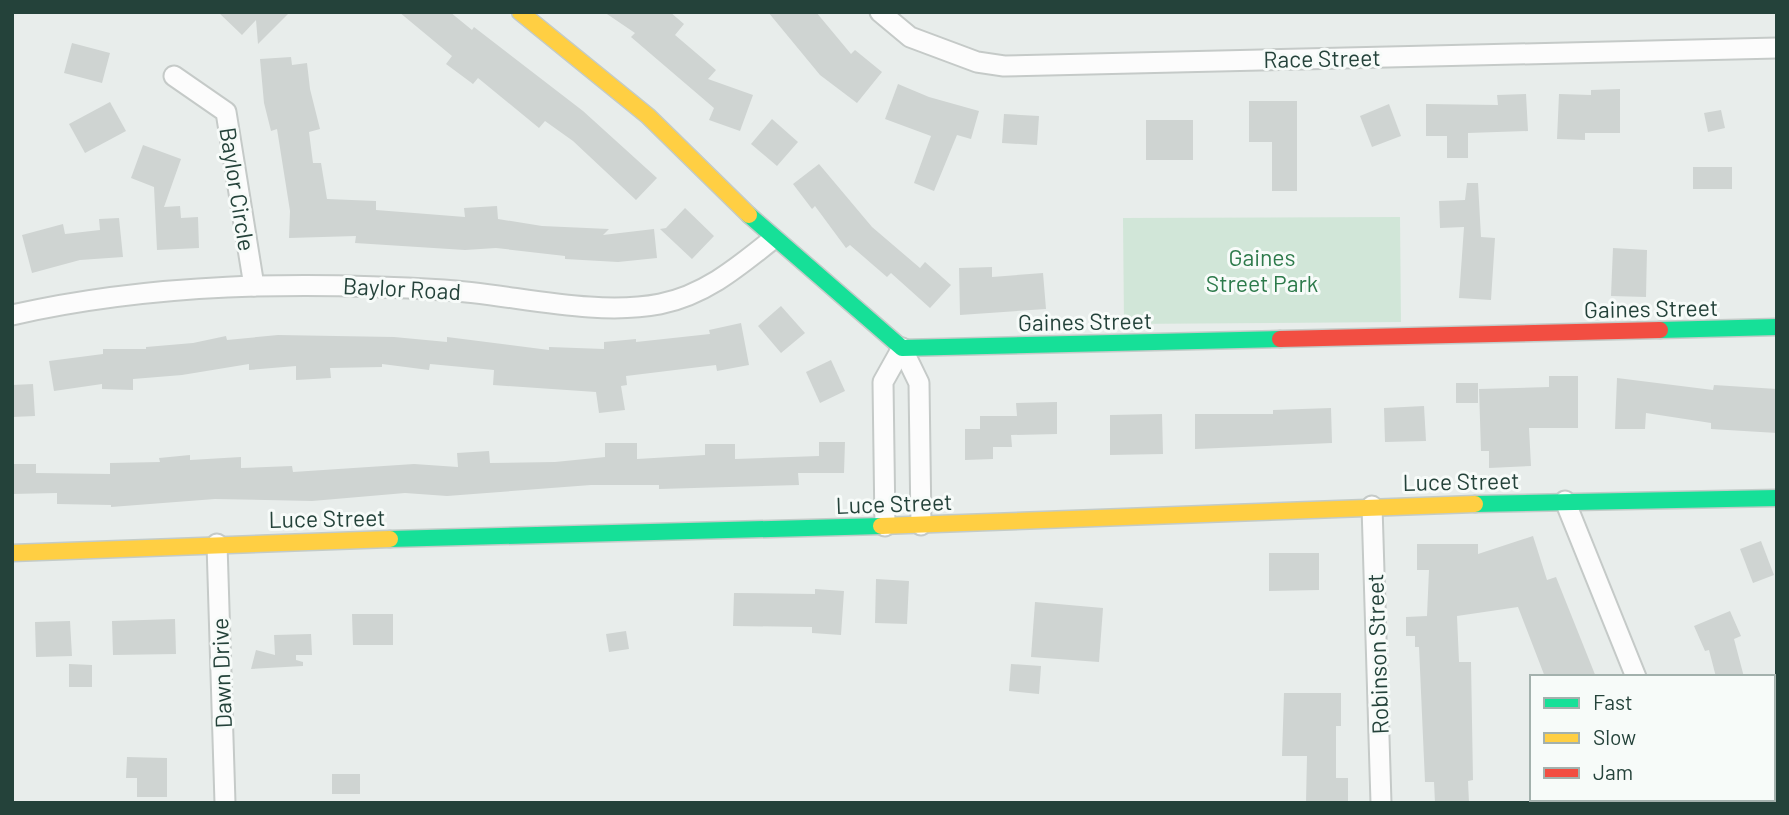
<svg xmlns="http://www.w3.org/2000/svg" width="1789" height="815" font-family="Barlow,sans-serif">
  <rect width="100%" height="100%" fill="#e8edeb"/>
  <!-- green -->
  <polygon fill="#d1e6d8" points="1400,217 1401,322 1124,324 1123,218"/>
  <!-- building -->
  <g fill="#cfd4d2">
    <polygon points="218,12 290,12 258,44 256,20 242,35"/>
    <polygon points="399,12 450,12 472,30 474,27 583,111 657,178 636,200 573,141 545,121 539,128 478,78 473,84 446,64 452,56"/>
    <polygon points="604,12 670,12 684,24 675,35 716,70 708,79 753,95 740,131 709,120 714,108 631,37 635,33"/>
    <polygon points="768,12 816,12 851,54 855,50 882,72 857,103 820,75"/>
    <polygon points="72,43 110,53 102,83 64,73"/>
    <polygon points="291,57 292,65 307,63 310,89 320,129 309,132 313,163 321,163 327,199 376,201 376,210 465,217 464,208 497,206 498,219 542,226 609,229 603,235 654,229 657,258 618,262 565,259 565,256 496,248 465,250 355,243 356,236 289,238 290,211 277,129 271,131 264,103 260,59"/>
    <polygon points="898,84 929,97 979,111 971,139 957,135 934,191 914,183 931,136 885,119"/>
    <polygon points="1620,89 1620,133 1585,133 1585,140 1557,139 1559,94 1591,95 1591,90"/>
    <polygon points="1526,94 1528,131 1468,133 1468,158 1447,158 1447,136 1426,136 1426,104 1498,105 1497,95"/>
    <polygon points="1249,101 1297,101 1297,191 1272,191 1272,142 1249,142"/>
    <polygon points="110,102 126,131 85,153 69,124"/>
    <polygon points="1389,104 1401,136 1372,147 1360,116"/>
    <polygon points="1721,110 1725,128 1708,132 1704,113"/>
    <polygon points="1004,114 1039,116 1037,145 1002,143"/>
    <polygon points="772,119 798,142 777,166 751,144"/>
    <rect x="1146" y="120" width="47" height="40"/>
    <polygon points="143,145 181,159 164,207 180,206 181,218 198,217 199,248 157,250 154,187 131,178"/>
    <polygon points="819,164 872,227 920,268 925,262 951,285 930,308 891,273 887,277 850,245 846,248 815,206 812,209 793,184"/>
    <rect x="1693" y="167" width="39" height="22"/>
    <polygon points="1467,183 1478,183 1481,237 1495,238 1491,300 1459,298 1464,227 1440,228 1439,201 1465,200"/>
    <polygon points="685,208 714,236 692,259 660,229 666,228"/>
    <polygon points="119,218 123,257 80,260 32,273 22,235 63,224 65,234 100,230 99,219"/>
    <polygon points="1613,248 1647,250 1646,297 1611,296"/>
    <polygon points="992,267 992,277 1043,273 1046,309 960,315 959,268"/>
    <polygon points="781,306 805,333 781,353 758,326"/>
    <polygon points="741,323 749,365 717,371 716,365 626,376 627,385 621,386 625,410 599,413 596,392 493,385 494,370 430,364 429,370 382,364 382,367 330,368 331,378 296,380 296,366 249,370 249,364 182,375 133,379 133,390 102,389 102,384 54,391 49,361 103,354 103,349 146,349 146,347 193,343 226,336 227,340 278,335 394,337 447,342 447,337 549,350 549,347 604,349 604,342 636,339 636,342 710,334 709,330"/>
    <polygon points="831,360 845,391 820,403 806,372"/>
    <polygon points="1549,376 1578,376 1578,428 1529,428 1531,466 1489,468 1489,451 1481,451 1479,389 1549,387"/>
    <polygon points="1617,378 1713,390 1714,385 1777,389 1777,433 1711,429 1711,423 1646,413 1645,429 1615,429"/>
    <rect x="1456" y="383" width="22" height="20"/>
    <polygon points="33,384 35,416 12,417 12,385"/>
    <polygon points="1057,402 1057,434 1011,435 1012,447 993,447 993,459 965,460 965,429 980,429 980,416 1017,416 1016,403"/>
    <polygon points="1424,406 1426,441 1385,442 1384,408"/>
    <polygon points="1331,408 1332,443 1195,449 1195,414 1273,414 1273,410"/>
    <polygon points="1162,414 1163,454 1110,455 1110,415"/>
    <polygon points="819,442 845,442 844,473 798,473 799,485 659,489 659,485 591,485 447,496 405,493 312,501 215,499 111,507 111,505 57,504 57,493 12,494 12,464 36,464 36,473 110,474 110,463 160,462 159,458 190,455 190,460 241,457 241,468 292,466 293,472 414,464 458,467 457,453 489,451 490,463 555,462 605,457 605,443 637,443 637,459 705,455 705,444 735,444 735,459 819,456"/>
    <polygon points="1533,536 1547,580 1556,577 1596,677 1545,677 1518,607 1457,616 1459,662 1471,662 1473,780 1468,781 1469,803 1435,803 1434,782 1425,782 1419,647 1415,647 1415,636 1406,636 1406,617 1427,616 1429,570 1417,570 1417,544 1478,544 1478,554"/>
    <polygon points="1761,541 1774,575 1753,583 1740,549"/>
    <polygon points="1269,553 1319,553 1319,590 1269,591"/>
    <polygon points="876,579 909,581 907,624 875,623"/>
    <polygon points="815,589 844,591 841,635 812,633 812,627 733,626 734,593 815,594"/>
    <polygon points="1035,602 1103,608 1099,662 1031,657"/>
    <polygon points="1730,611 1741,636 1734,639 1744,677 1716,677 1709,650 1705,651 1694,626"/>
    <polygon points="352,614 393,614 393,645 353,645"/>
    <polygon points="175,619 176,654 113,655 112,621"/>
    <polygon points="70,621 72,656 36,657 35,622"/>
    <polygon points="626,631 629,649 609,652 606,634"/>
    <polygon points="311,634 312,655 296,655 296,660 303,662 303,666 251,669 256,650 275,655 274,635"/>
    <polygon points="69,664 92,665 92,687 69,687"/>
    <polygon points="1011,664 1041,666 1039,694 1009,691"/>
    <polygon points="1284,693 1341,693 1341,726 1336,726 1336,778 1348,778 1348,803 1306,803 1307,756 1282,756"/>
    <polygon points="127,757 167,758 167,797 137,797 137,778 126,778"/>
    <rect x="332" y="774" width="28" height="20"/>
  </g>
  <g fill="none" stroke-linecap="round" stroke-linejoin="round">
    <defs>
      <g id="street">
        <polyline points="880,12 910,37 977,62 1004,66 1777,48"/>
        <polyline points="174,76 226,112 254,286"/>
        <path d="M12,315c141,-32 289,-34 432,-25 68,4 149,27 216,14 45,-9 78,-37 113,-65"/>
        <polyline points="902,348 919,383 921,525"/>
        <polyline points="1565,501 1636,677"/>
        <polyline points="1372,506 1381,803"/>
        <polyline points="885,526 883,382 902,348"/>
        <polyline points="217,544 225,803"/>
        <polyline points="1685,799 1686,803"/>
      </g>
      <g id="fast">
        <polyline points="749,215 902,348 1280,339"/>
        <polyline points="1660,330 1777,327"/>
        <polyline points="1475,504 1777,498"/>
        <polyline points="390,539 881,526"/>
      </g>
      <g id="slow">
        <polyline points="520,12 648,116 749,215"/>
        <polyline points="881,526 1475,504"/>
        <polyline points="12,553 390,539"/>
      </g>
      <polyline id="jam" points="1280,339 1660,330"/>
    </defs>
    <!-- street casing -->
    <use href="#street" stroke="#c5cac8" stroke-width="23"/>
    <!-- fast casing -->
    <use href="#fast" stroke="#c3cbc8" stroke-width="19"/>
    <!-- slow casing -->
    <use href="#slow" stroke="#c3cbc8" stroke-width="19"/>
    <!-- jam casing -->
    <use href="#jam" stroke="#c3cbc8" stroke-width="19"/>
    <!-- street -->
    <use href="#street" stroke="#fcfcfc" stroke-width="19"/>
    <!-- fast -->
    <use href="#fast" stroke="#16e098" stroke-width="16"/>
    <!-- slow -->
    <use href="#slow" stroke="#ffcf43" stroke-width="16"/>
    <!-- jam -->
    <use href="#jam" stroke="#f24e42" stroke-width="16"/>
  </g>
  <g text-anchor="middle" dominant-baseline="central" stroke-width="6" stroke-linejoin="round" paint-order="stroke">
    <!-- street labels -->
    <g font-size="23" fill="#24423a" stroke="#f7fbf9">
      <text transform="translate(1322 58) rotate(-1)">Race Street</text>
      <text transform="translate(238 189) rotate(81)">Baylor Circle</text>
      <text transform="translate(402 288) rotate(3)">Baylor Road</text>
      <text transform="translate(1651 308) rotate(-1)">Gaines Street</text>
      <text transform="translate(1085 321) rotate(-1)">Gaines Street</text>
      <text transform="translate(1461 481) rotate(-1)">Luce Street</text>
      <text transform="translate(894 503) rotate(-2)">Luce Street</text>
      <text transform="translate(327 518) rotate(-1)">Luce Street</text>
      <text transform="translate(1377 654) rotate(-92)">Robinson Street</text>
      <text transform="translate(221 673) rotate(-92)">Dawn Drive</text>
    </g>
    <!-- park labels -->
    <g font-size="23" fill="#2d7a4b" stroke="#f7fbf9">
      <text x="1262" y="257">Gaines<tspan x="1262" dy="26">Street Park</tspan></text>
    </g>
  </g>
  <!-- border -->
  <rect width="1789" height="815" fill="none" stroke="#24423a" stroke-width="28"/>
  <!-- legend -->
  <rect x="1530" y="675" width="245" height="126" fill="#f7fbf9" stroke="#a3b1ad" stroke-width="2"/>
  <rect x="1544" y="698" width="35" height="10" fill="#16e098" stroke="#a3b1ad" stroke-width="2"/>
  <text x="1593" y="710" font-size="21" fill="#24423a">Fast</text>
  <rect x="1544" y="733" width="35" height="10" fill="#ffcf43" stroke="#a3b1ad" stroke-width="2"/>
  <text x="1593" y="745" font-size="21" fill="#24423a">Slow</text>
  <rect x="1544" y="768" width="35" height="10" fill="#f24e42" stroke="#a3b1ad" stroke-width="2"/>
  <text x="1593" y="780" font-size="21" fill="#24423a">Jam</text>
</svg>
